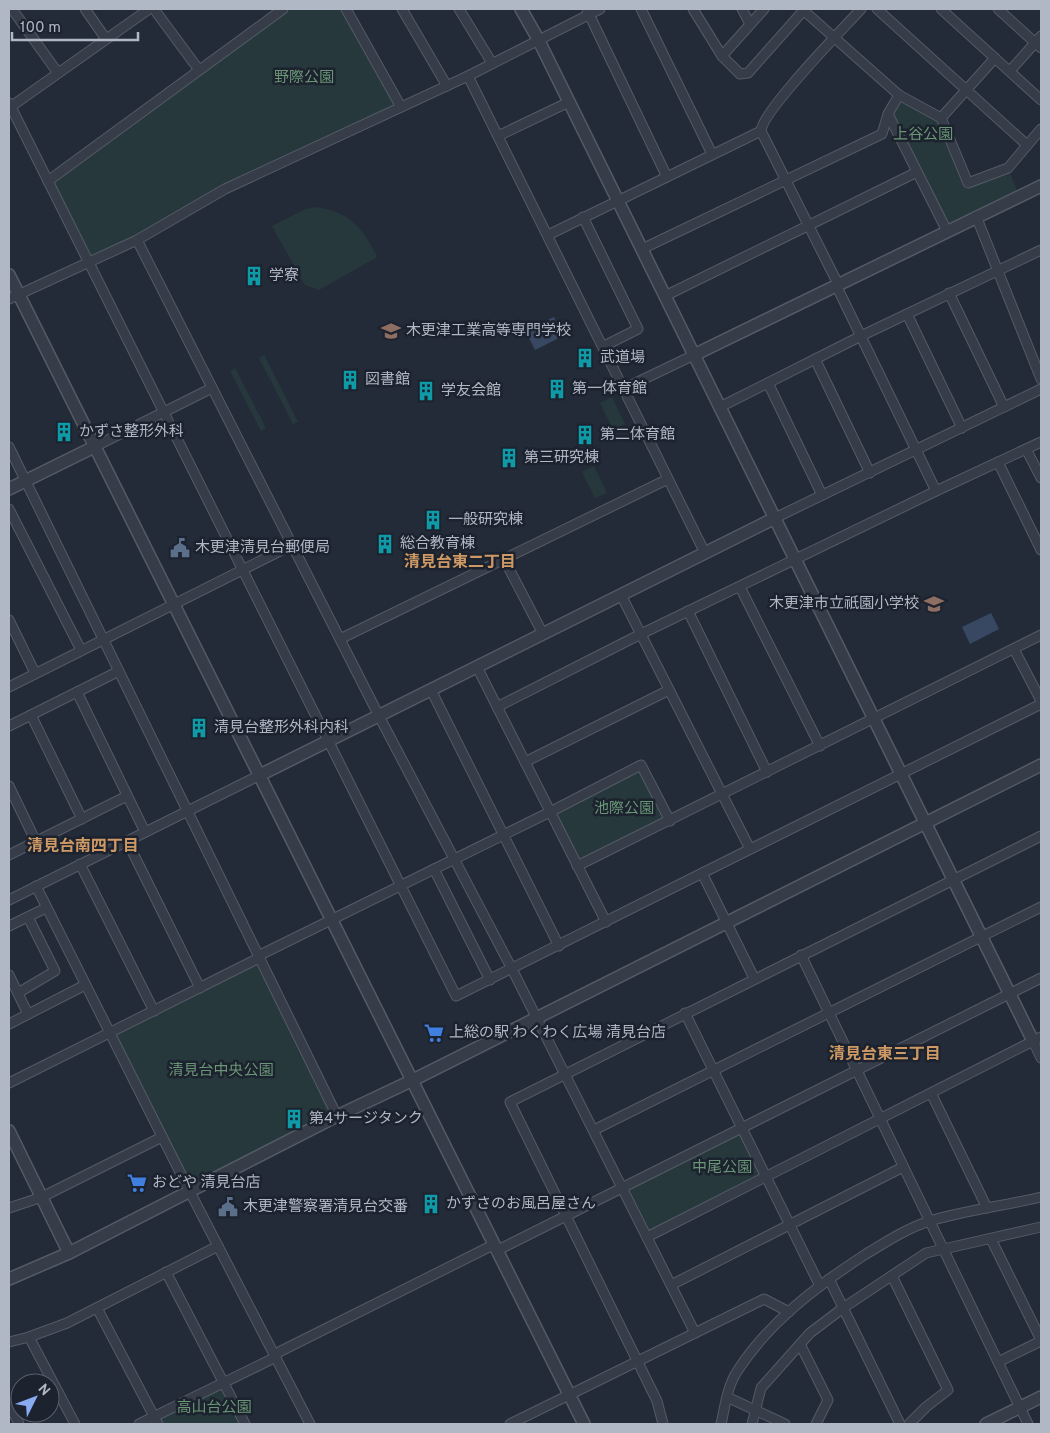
<svg xmlns="http://www.w3.org/2000/svg" width="1050" height="1433" font-family="Overpass,'Noto Sans JP',sans-serif">
  <rect width="100%" height="100%" fill="#232b39"/>
  <!-- green -->
  <g fill="#26383b">
    <polygon points="290,9 341,9 396,105 225,185 135,236 91,256 53,182"/>
    <polygon points="899,95 941,118 968,182 1008,168 1019,196 947,231 888,114"/>
    <path d="M315,207c33,4 48,20 62,50l-58,33 -14,-5 -33,-59 31,-16z"/>
    <polygon points="264,355 298,422 293,424 259,358"/>
    <polygon points="235,368 266,428 261,431 230,371"/>
    <polygon points="612,397 625,424 613,430 600,403"/>
    <polygon points="594,466 607,493 595,498 582,472"/>
    <polygon points="641,765 670,821 577,866 550,812"/>
    <polygon points="257,963 332,1114 191,1189 114,1035"/>
    <polygon points="742,1128 767,1176 647,1237 623,1188"/>
    <polygon points="218,1388 223,1390 241,1424 160,1424 159,1422 161,1416"/>
  </g>
  <!-- water -->
  <g fill="#394862">
    <polygon points="554,317 563,336 535,350 525,330"/>
    <polygon points="991,613 999,629 970,644 962,627"/>
  </g>
  <g fill="none" stroke-linecap="round" stroke-linejoin="round">
    <defs>
      <g id="minor">
        <polyline points="12,9 58,73"/>
        <polyline points="85,9 106,39"/>
        <polyline points="154,9 199,70"/>
        <polyline points="346,9 401,107"/>
        <polyline points="402,9 447,86"/>
        <polyline points="459,9 492,63"/>
        <polyline points="641,9 712,154"/>
        <polyline points="693,9 722,56 740,74 748,73 804,10"/>
        <polyline points="742,9 750,24"/>
        <polyline points="802,9 899,95 941,118 968,183 1008,168 1041,129"/>
        <polyline points="877,9 1027,145"/>
        <polyline points="941,9 1041,100"/>
        <polyline points="998,9 1041,48"/>
        <polyline points="587,10 667,177"/>
        <polyline points="722,56 764,9"/>
        <polyline points="1010,71 1041,36"/>
        <polyline points="468,76 705,553"/>
        <polyline points="9,103 456,996 1041,704"/>
        <polyline points="9,108 149,9"/>
        <polyline points="888,114 947,231"/>
        <polyline points="941,118 995,58"/>
        <polyline points="498,136 569,102"/>
        <polyline points="48,181 283,9"/>
        <polyline points="976,216 1041,379"/>
        <polyline points="583,217 638,329 604,346"/>
        <polyline points="548,235 761,131"/>
        <polyline points="137,240 225,189 468,76 600,9"/>
        <polyline points="642,249 882,134 888,114 899,95"/>
        <path d="M838,284l-77,-153c1,-20 83,-103 100,-122"/>
        <polyline points="836,285 936,491"/>
        <polyline points="949,293 1004,407"/>
        <polyline points="665,296 917,172"/>
        <polyline points="9,299 137,240 379,716 512,969 695,1333"/>
        <polyline points="907,314 962,428"/>
        <polyline points="815,359 870,473"/>
        <polyline points="768,383 822,495"/>
        <polyline points="625,388 694,355"/>
        <polyline points="720,407 861,336 1041,250"/>
        <polyline points="9,447 337,1116"/>
        <polyline points="94,447 212,388"/>
        <polyline points="1026,449 1041,478"/>
        <polyline points="998,462 1041,550"/>
        <polyline points="9,509 81,650"/>
        <polyline points="775,518 1041,389"/>
        <polyline points="504,559 543,634"/>
        <polyline points="740,587 820,746"/>
        <polyline points="621,595 750,849"/>
        <polyline points="688,611 767,772"/>
        <polyline points="9,620 35,673"/>
        <polyline points="340,639 668,479"/>
        <polyline points="1014,649 1041,701"/>
        <polyline points="477,667 606,922"/>
        <polyline points="9,687 292,545"/>
        <polyline points="431,690 559,946"/>
        <polyline points="77,692 145,832"/>
        <polyline points="497,707 641,634 936,491 1041,442"/>
        <polyline points="31,715 82,819"/>
        <polyline points="9,726 119,671"/>
        <polyline points="525,762 669,690"/>
        <polyline points="9,786 36,842"/>
        <polyline points="127,841 200,988"/>
        <polyline points="9,855 127,796"/>
        <polyline points="80,864 154,1011"/>
        <polyline points="577,866 1041,635"/>
        <polyline points="434,869 490,980"/>
        <polyline points="702,873 754,978"/>
        <polyline points="36,886 190,1192 310,1424"/>
        <polyline points="9,900 258,776"/>
        <polyline points="9,926 46,908"/>
        <polyline points="801,955 1028,1424"/>
        <polyline points="258,956 550,812 641,765 670,821"/>
        <polyline points="9,975 28,1014"/>
        <polyline points="18,993 55,971 28,917"/>
        <polyline points="685,1013 820,1286"/>
        <polyline points="9,1024 85,985"/>
        <polyline points="1033,1041 1041,1058"/>
        <polyline points="9,1083 259,958"/>
        <polyline points="931,1093 987,1208"/>
        <polyline points="594,1130 1041,907"/>
        <polyline points="9,1208 42,1197 162,1137"/>
        <polyline points="647,1237 1041,1037"/>
        <polyline points="991,1239 1041,1340"/>
        <polyline points="496,1251 1041,978"/>
        <polyline points="166,1272 245,1424"/>
        <polyline points="892,1276 948,1390 926,1407 909,1424"/>
        <polyline points="829,1279 900,1424"/>
        <polyline points="671,1285 903,1167"/>
        <polyline points="97,1308 158,1424"/>
        <polyline points="29,1337 75,1424"/>
        <polyline points="9,1342 29,1337 67,1323 218,1246"/>
        <polyline points="800,1344 828,1400 816,1424"/>
        <polyline points="275,1354 493,1245"/>
        <polyline points="998,1362 1041,1341"/>
        <polyline points="727,1397 785,1424"/>
        <polyline points="9,1403 19,1424"/>
        <polyline points="139,1424 276,1357"/>
        <polyline points="510,1424 764,1299 789,1312"/>
        <polyline points="663,1424 657,1401 510,1102 1041,836"/>
        <path d="M721,1424c4,-17 6,-38 17,-54 31,-48 80,-85 128,-116 20,-12 41,-26 64,-33 36,-11 74,-15 111,-24"/>
        <polyline points="752,1424 761,1388 810,1333 843,1308 926,1253 1041,1227"/>
      </g>
      <g id="tertiary">
        <polyline points="521,9 538,39 1033,1041"/>
        <polyline points="9,275 584,1424"/>
        <polyline points="694,355 1041,186"/>
        <polyline points="9,489 94,447"/>
        <polyline points="258,776 775,518"/>
        <polyline points="9,1131 69,1253"/>
        <polyline points="9,1279 69,1253 337,1116 411,1081 1041,765"/>
        <polyline points="986,1424 1041,1397"/>
      </g>
    </defs>
    <!-- minor casing -->
    <use href="#minor" stroke="#545b67" stroke-width="11"/>
    <!-- tertiary casing -->
    <use href="#tertiary" stroke="#545b67" stroke-width="14"/>
    <!-- minor -->
    <use href="#minor" stroke="#363d49" stroke-width="9"/>
    <!-- tertiary -->
    <use href="#tertiary" stroke="#363d49" stroke-width="11"/>
  </g>
  <!-- icons -->
  <defs>
    <symbol id="building-bare" viewBox="-9 -9 18 18"><path d="M-4-6H4V6H1V3H-1V6H-4ZM-2.5-4.3h1.7v1.8h-1.7ZM.8-4.3h1.7v1.8H.8ZM-2.5-1h1.7V.8h-1.7ZM.8-1h1.7V.8H.8Z" fill="#0f9aa8" stroke="#1c222e" stroke-width="2.5" paint-order="stroke"/></symbol>
    <symbol id="university-bare" viewBox="-9 -9 18 18"><path d="M0-5L7-2L0 1L-7-2ZM-4 1L0 2.5L4 1V4Q0 6-4 4Z" fill="#8d6e63" stroke="#1c222e" stroke-width="2.5" paint-order="stroke"/></symbol>
    <symbol id="civic-bare" viewBox="-9 -9 18 18"><path d="M-.6-6.5H3V-4.5H.6V-3L4-1V1h2V6H-6V1h2V-1L-.6-3ZM-1.2 2.5V6h2.4V2.5Z" fill="#5c6f8a" stroke="#1c222e" stroke-width="2.5" paint-order="stroke"/></symbol>
    <symbol id="school-bare" viewBox="-9 -9 18 18"><path d="M0-5L7-2L0 1L-7-2ZM-4 1L0 2.5L4 1V4Q0 6-4 4Z" fill="#8d6e63" stroke="#1c222e" stroke-width="2.5" paint-order="stroke"/></symbol>
    <symbol id="supermarket-bare" viewBox="-9 -9 18 18"><path d="M-6-5.5h2.5l.6 2H6L4.5 2H-2.5L-4.4-4H-6ZM-1.5 3.2a1.3 1.3 0 1 0 .1 0ZM3 3.2a1.3 1.3 0 1 0 .1 0Z" fill="#3f7fe0" stroke="#1c222e" stroke-width="2.5" paint-order="stroke"/></symbol>
  </defs>
  <g fill-rule="evenodd">
    <use href="#building-bare" x="240" y="262" width="28" height="28"/>
    <use href="#university-bare" x="377" y="317" width="28" height="28"/>
    <use href="#building-bare" x="571" y="344" width="28" height="28"/>
    <use href="#building-bare" x="336" y="366" width="28" height="28"/>
    <use href="#building-bare" x="543" y="375" width="28" height="28"/>
    <use href="#building-bare" x="412" y="377" width="28" height="28"/>
    <use href="#building-bare" x="50" y="418" width="28" height="28"/>
    <use href="#building-bare" x="571" y="421" width="28" height="28"/>
    <use href="#building-bare" x="495" y="444" width="28" height="28"/>
    <use href="#building-bare" x="419" y="506" width="28" height="28"/>
    <use href="#building-bare" x="371" y="530" width="28" height="28"/>
    <use href="#civic-bare" x="166" y="534" width="28" height="28"/>
    <use href="#school-bare" x="920" y="590" width="28" height="28"/>
    <use href="#building-bare" x="185" y="714" width="28" height="28"/>
    <use href="#supermarket-bare" x="420" y="1019" width="28" height="28"/>
    <use href="#building-bare" x="280" y="1105" width="28" height="28"/>
    <use href="#supermarket-bare" x="123" y="1169" width="28" height="28"/>
    <use href="#building-bare" x="417" y="1190" width="28" height="28"/>
    <use href="#civic-bare" x="214" y="1193" width="28" height="28"/>
  </g>
  <g text-anchor="middle" dominant-baseline="central" stroke-width="5" stroke-linejoin="round" paint-order="stroke">
    <!-- park labels -->
    <g font-size="15" fill="#6a9576" stroke="#1c222e">
      <text x="304" y="78">野際公園</text>
      <text x="923" y="135">上谷公園</text>
      <text x="624" y="809">池際公園</text>
      <text x="221" y="1071">清見台中央公園</text>
      <text x="722" y="1168">中尾公園</text>
      <text x="214" y="1408">高山台公園</text>
    </g>
    <!-- poi labels -->
    <g font-size="15" fill="#b1b8c5" stroke="#1c222e" text-anchor="start">
      <text x="269" y="276">学寮</text>
      <text x="406" y="331">木更津工業高等専門学校</text>
      <text x="600" y="358">武道場</text>
      <text x="365" y="380">図書館</text>
      <text x="572" y="389">第一体育館</text>
      <text x="441" y="391">学友会館</text>
      <text x="79" y="432">かずさ整形外科</text>
      <text x="600" y="435">第二体育館</text>
      <text x="524" y="458">第三研究棟</text>
      <text x="448" y="520">一般研究棟</text>
      <text x="400" y="544">総合教育棟</text>
      <text x="195" y="548">木更津清見台郵便局</text>
      <text x="919" y="604" text-anchor="end">木更津市立祇園小学校</text>
      <text x="214" y="728">清見台整形外科内科</text>
      <text x="449" y="1033">上総の駅 わくわく広場 清見台店</text>
      <text x="309" y="1119">第4サージタンク</text>
      <text x="152" y="1183">おどや 清見台店</text>
      <text x="446" y="1204">かずさのお風呂屋さん</text>
      <text x="243" y="1207">木更津警察署清見台交番</text>
    </g>
    <!-- neighbourhood labels -->
    <g font-size="16" font-weight="bold" fill="#ce9964" stroke="#1c222e">
      <text x="460" y="563">清見台東二丁目</text>
      <text x="83" y="847">清見台南四丁目</text>
      <text x="885" y="1055">清見台東三丁目</text>
    </g>
  </g>
  <!-- border -->
  <rect width="1050" height="1433" fill="none" stroke="#b1b8c5" stroke-width="20"/>
  <!-- north arrow -->
  <g transform="translate(35 1398) rotate(48)"><circle r="24" fill="#1c222e" stroke="#585e6a"/>
  <path d="M0-4L9 19L0 12L-9 19Z" fill="#8aabf2"/>
  <text y="-8" font-size="14" font-weight="bold" text-anchor="middle" fill="#b1b8c5">N</text>
  </g>
  <!-- scale -->
  <path d="M12 32v8h126v-8" fill="none" stroke="#b1b8c5" stroke-width="2.5"/>
  <text x="20" y="32" font-size="15" fill="#b1b8c5" stroke="#1c222e" stroke-width="4" paint-order="stroke">100 m</text>
</svg>
